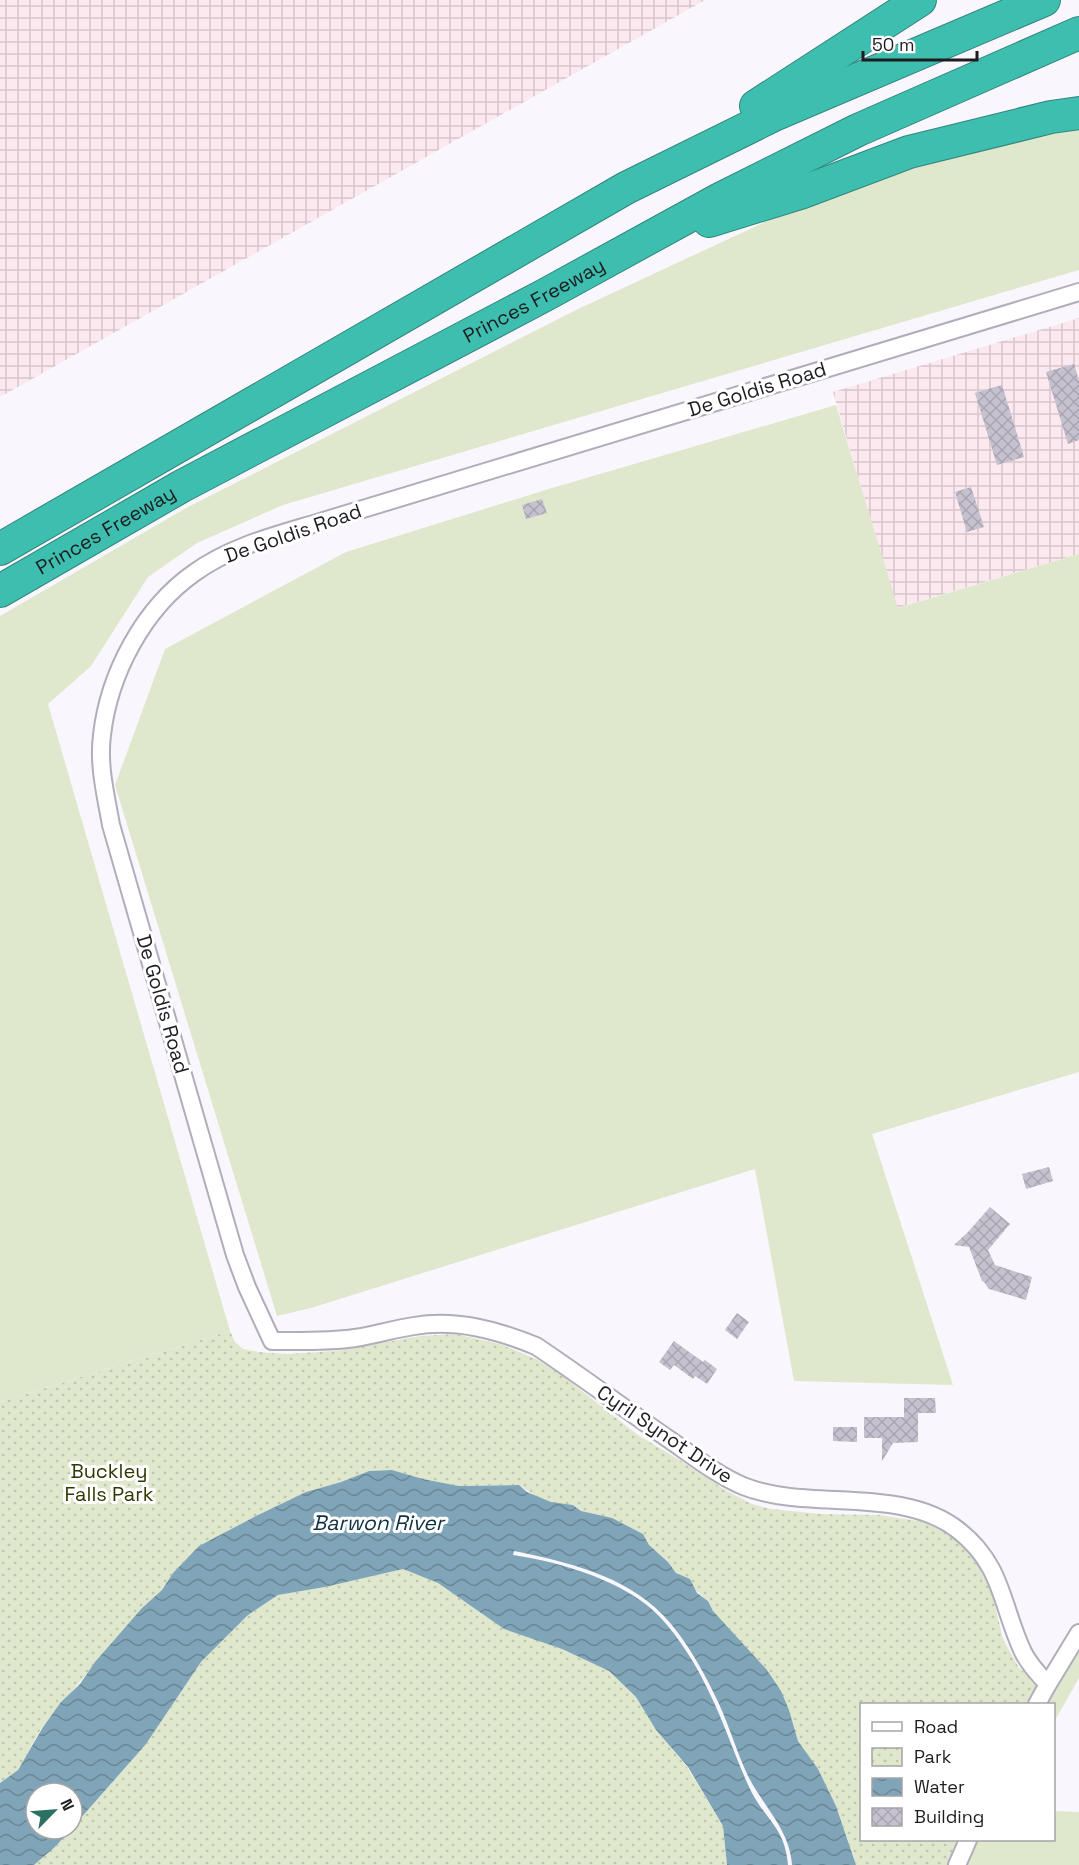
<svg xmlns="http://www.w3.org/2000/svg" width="1079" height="1865" font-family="'Space Grotesk',sans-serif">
  <defs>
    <pattern id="industrial-grid" width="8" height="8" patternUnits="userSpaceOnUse" patternTransform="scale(1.5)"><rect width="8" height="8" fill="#fce8ef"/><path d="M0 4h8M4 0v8" fill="none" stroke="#d8c6cd"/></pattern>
    <pattern id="park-dots" width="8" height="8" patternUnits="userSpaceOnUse" patternTransform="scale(1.5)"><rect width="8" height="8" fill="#dfe8cc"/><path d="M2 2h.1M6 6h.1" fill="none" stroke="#bfc6af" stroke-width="1.8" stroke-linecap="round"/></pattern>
    <pattern id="water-waves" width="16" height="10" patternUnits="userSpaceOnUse" patternTransform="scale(1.5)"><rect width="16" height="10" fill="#81a5b8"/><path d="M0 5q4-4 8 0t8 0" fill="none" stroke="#698695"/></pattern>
    <pattern id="building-cross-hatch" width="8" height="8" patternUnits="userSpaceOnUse" patternTransform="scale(1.5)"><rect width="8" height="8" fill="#c5c1cf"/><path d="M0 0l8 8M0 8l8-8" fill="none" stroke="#a9a5b1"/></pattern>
  </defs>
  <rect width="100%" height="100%" fill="#f9f7fd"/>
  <!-- industrial -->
  <g fill="url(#industrial-grid)">
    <polygon points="0,0 705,0 0,397"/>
    <polygon points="1079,318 1079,554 897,608 833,392"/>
  </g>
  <!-- green -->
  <g fill="#dfe8cc">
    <polygon points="1079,121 1079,270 283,505 197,543 148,577 91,666 48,704 230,1331 0,1402 0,616 186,508 576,310 782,214 904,165"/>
    <polygon points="836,405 898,608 1079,554 1079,1072 872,1134 953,1385 794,1381 755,1169 311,1308 277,1316 115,785 165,649 346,552 552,488"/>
    <polygon points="1079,1649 1079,1678 1054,1722 1054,1704 1047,1704"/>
    <polygon points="1054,1811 1079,1812 1079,1865 963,1865 974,1840 1054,1840"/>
  </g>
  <!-- park -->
  <g fill="url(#park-dots)">
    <polygon points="230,1331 235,1342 243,1349 259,1352 286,1354 335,1351 420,1336 455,1334 500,1344 536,1359 559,1373 638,1435 681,1461 725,1490 752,1504 771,1509 821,1514 879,1515 919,1521 939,1528 957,1540 978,1566 992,1593 1003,1639 1019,1668 1044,1686 1035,1704 862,1704 862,1840 965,1840 953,1865 856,1865 836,1806 798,1741 789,1710 713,1611 708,1601 676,1574 668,1562 649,1545 581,1511 573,1505 551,1503 539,1498 519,1485 459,1486 423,1479 392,1470 369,1471 341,1482 306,1492 258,1515 199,1546 173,1573 162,1590 142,1608 42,1727 18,1770 0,1783 0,1402"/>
    <polygon points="403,1569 438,1583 504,1629 562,1649 609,1671 636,1697 656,1730 687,1767 723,1826 727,1865 34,1865 56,1846 146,1744 201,1662 248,1615 278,1595 325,1587"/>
  </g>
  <!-- water -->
  <path fill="url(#water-waves)" d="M392,1470l31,9 36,7 60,-1 8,7 24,10 22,3 8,6 31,7 31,16 6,11 19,17 8,11 14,6 7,14 11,8 5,10 54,59 14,21 8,19 9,31 20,28 18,37 20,59h-64c-2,-35 -29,-59 -44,-89 -11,-23 -18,-48 -29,-72 -14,-30 -33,-65 -56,-89 -39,-40 -96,-53 -149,-64l-1,4c48,7 112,26 146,61 20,21 38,50 50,76 16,32 26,65 41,97 15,31 35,38 38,76h-61l-4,-39 -35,-59 -32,-37 -20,-33 -27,-26 -47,-22 -58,-20 -66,-46 -35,-14 -78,18 -47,8 -30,20 -47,47 -55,82 -74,84v-35h-36v36h35l-15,17 -22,19h-34v-82l18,-13 25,-43 18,-25 19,-18 15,-22 47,-54 20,-18 11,-17 26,-27 59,-31 48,-23 35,-10 28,-11z"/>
  <!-- building -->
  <g fill="url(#building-cross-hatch)">
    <polygon points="1074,364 1079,381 1079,440 1068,444 1046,372"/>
    <polygon points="1002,385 1024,457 997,465 975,393"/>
    <polygon points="971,487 984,527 967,532 955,492"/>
    <polygon points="542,499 547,513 526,519 522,505"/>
    <polygon points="1049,1167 1053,1181 1026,1189 1022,1174"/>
    <polygon points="990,1207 1010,1224 988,1250 995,1265 1032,1277 1026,1300 989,1289 984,1282 982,1281 969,1247 954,1245 968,1232"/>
    <polygon points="737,1313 749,1322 737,1339 725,1330"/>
    <polygon points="674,1341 703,1362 705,1360 717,1369 707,1384 695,1376 693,1379 674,1365 670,1370 659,1362"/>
    <polygon points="904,1398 935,1398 936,1413 918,1413 918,1442 893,1443 882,1461 882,1438 864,1438 864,1417 904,1417"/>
    <polygon points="833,1427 857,1427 857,1442 833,1441"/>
  </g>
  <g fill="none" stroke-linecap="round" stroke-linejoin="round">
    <defs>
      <g id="street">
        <path d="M1048,1684c-10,-10 -19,-20 -25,-32 -22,-47 -20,-87 -65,-122 -57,-45 -150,-18 -215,-44 -26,-11 -50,-30 -73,-46 -45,-31 -89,-64 -134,-94 -39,-16 -80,-27 -122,-20 -20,3 -39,9 -59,12 -28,4 -56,3 -83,3l-25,-54 -12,-32 -124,-430c-5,-29 -13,-59 -9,-90 7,-61 41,-126 92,-162 37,-27 83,-38 126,-51l759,-230"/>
        <polyline points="1037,1704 1048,1684 1079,1633"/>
        <polyline points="957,1865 968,1840"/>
      </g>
      <g id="highway">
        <polyline points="756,106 920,0"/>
        <polyline points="709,221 800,193 909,152 1051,117 1079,113"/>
        <polyline points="0,549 626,188 776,114 1044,0"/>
        <path id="s1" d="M0,591l182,-105 363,-191 175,-96 138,-69 221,-97"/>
      </g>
    </defs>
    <!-- street casing -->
    <use href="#street" stroke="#b1adbb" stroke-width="20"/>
    <!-- highway casing -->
    <use href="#highway" stroke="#32857d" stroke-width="34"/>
    <!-- street -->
    <use href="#street" stroke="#fff" stroke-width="16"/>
    <!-- highway -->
    <use href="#highway" stroke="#3dbeae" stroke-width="32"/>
  </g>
  <g text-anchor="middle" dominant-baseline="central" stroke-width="6" stroke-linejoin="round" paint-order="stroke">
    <!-- street labels -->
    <g font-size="20" fill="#1e1c21" stroke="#fff">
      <text stroke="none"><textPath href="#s1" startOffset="608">Princes Freeway</textPath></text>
      <text transform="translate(757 389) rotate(-17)">De Goldis Road</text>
      <text stroke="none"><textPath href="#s1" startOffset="122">Princes Freeway</textPath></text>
      <text transform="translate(293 533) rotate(-19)">De Goldis Road</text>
      <text transform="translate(163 1004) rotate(74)">De Goldis Road</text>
      <text transform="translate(665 1434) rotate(34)">Cyril Synot Drive</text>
    </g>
    <!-- park labels -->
    <g font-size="20" fill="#2d3900" stroke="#fff">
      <text x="109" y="1471">Buckley<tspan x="109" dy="23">Falls Park</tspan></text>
    </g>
    <!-- water labels -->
    <g font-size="21" font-style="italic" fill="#0e303f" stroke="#fff">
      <text x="378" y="1522">Barwon River</text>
    </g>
  </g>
  <!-- legend -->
  <rect x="860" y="1703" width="195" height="138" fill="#ffffff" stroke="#a5a4a6" stroke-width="1.5"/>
  <rect x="872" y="1722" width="30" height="9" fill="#ffffff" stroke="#a5a4a6" stroke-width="1.5"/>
  <text x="914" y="1733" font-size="18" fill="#1e1c21">Road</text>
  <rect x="872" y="1748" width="30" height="18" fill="url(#park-dots)" stroke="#a5a4a6" stroke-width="1.5"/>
  <text x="914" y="1763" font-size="18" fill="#1e1c21">Park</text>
  <rect x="872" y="1778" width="30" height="18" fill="url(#water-waves)" stroke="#a5a4a6" stroke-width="1.5"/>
  <text x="914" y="1793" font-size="18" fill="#1e1c21">Water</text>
  <rect x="872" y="1808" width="30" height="18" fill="url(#building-cross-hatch)" stroke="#a5a4a6" stroke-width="1.5"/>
  <text x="914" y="1823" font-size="18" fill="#1e1c21">Building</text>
  <!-- north arrow -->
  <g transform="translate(54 1811) rotate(65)"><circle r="28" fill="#ffffff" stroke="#a5a4a6" stroke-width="1.5"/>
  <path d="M0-4.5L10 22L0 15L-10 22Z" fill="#2c7064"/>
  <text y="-9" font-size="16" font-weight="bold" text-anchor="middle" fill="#1e1c21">N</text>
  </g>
  <!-- scale -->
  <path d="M863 51v9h114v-9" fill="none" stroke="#1e1c21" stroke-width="3"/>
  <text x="872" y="51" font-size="18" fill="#1e1c21" stroke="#ffffff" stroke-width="4.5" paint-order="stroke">50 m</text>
</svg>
